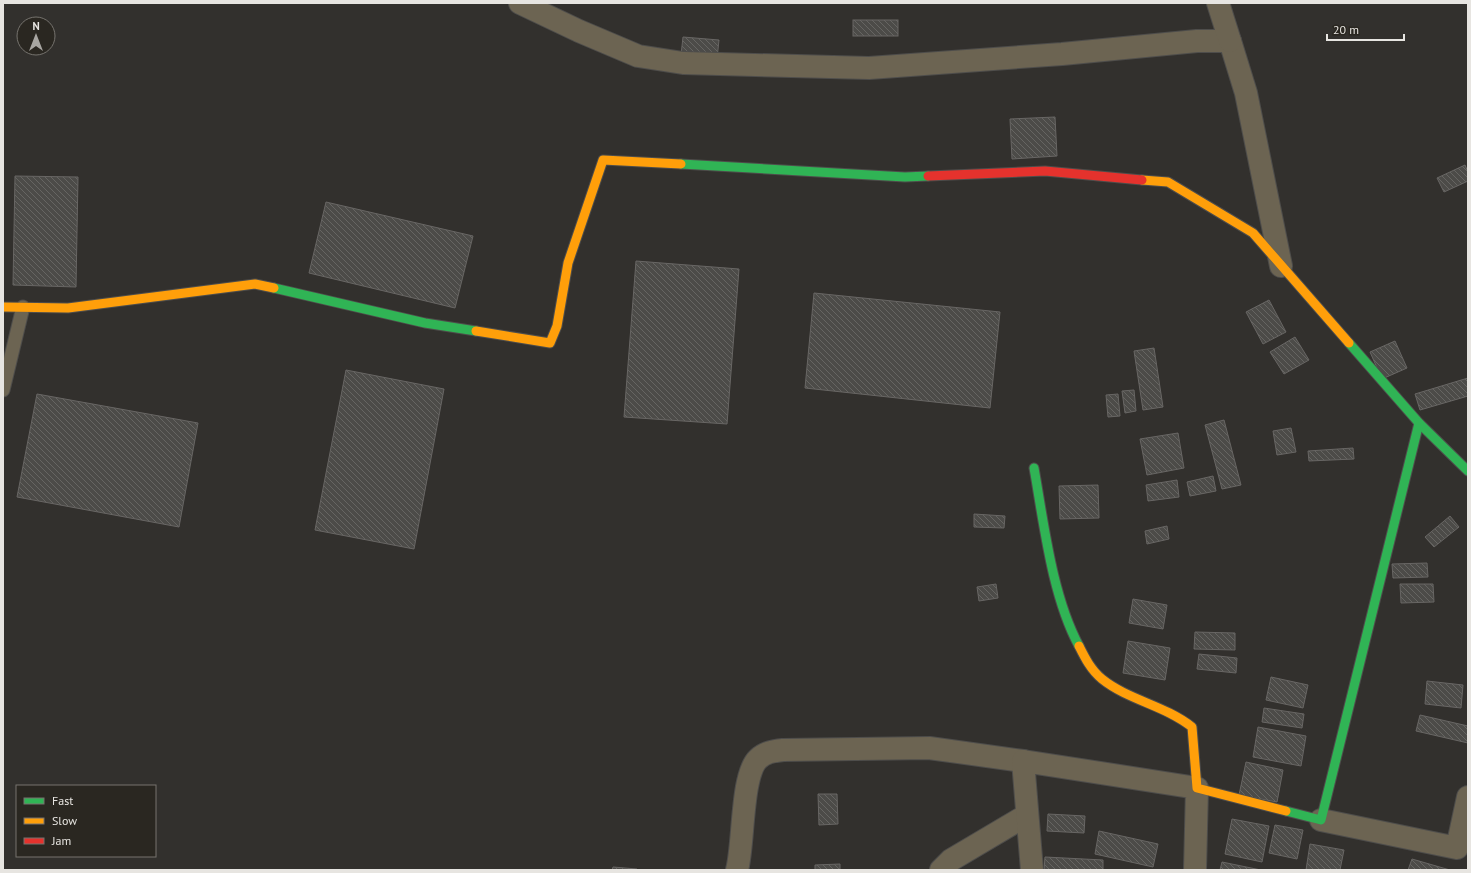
<svg xmlns="http://www.w3.org/2000/svg" width="1471" height="873" font-family="'PT Sans',sans-serif">
  <defs>
    <pattern id="building-back-hatch" width="6" height="6" patternUnits="userSpaceOnUse"><rect width="6" height="6" fill="#4c4b48"/><path d="M-1 5l2 2M0 0l6 6M5-1l2 2" fill="none" stroke="#666562"/></pattern>
  </defs>
  <rect width="100%" height="100%" fill="#32302d"/>
  <!-- building -->
  <g fill="url(#building-back-hatch)" stroke="#686664">
    <rect x="853" y="20" width="45" height="16"/>
    <polygon points="683,37 719,40 717,59 681,55"/>
    <polygon points="1055,117 1057,156 1012,159 1010,119"/>
    <polygon points="1465,165 1468,172 1468,181 1444,192 1437,178"/>
    <polygon points="15,176 78,177 76,287 13,285"/>
    <polygon points="326,202 473,236 455,308 309,273"/>
    <polygon points="636,261 739,269 727,424 624,417"/>
    <polygon points="814,293 1000,312 990,408 805,388"/>
    <polygon points="1269,300 1286,332 1263,344 1246,312"/>
    <polygon points="1295,337 1309,360 1284,374 1270,352"/>
    <polygon points="1395,341 1407,368 1382,379 1370,352"/>
    <polygon points="1154,348 1163,407 1143,410 1134,351"/>
    <polygon points="346,370 444,389 414,549 315,530"/>
    <polygon points="1468,378 1468,396 1420,410 1415,394"/>
    <polygon points="1134,390 1136,411 1125,413 1122,391"/>
    <polygon points="37,394 198,423 179,527 17,497"/>
    <polygon points="1118,394 1120,416 1108,417 1106,395"/>
    <polygon points="1224,420 1241,485 1222,489 1205,425"/>
    <polygon points="1291,428 1296,452 1277,455 1273,431"/>
    <polygon points="1178,433 1184,468 1147,475 1140,439"/>
    <polygon points="1353,448 1354,459 1309,461 1308,451"/>
    <polygon points="1213,476 1216,491 1190,496 1187,482"/>
    <polygon points="1177,480 1179,497 1148,501 1146,485"/>
    <polygon points="1098,485 1099,518 1060,519 1059,486"/>
    <polygon points="974,514 1005,516 1004,528 974,527"/>
    <polygon points="1450,516 1459,527 1434,547 1425,537"/>
    <polygon points="1167,526 1169,539 1147,544 1145,531"/>
    <polygon points="1427,563 1428,577 1393,578 1392,564"/>
    <polygon points="996,584 998,598 979,601 977,587"/>
    <polygon points="1400,584 1433,584 1434,602 1401,603"/>
    <polygon points="1133,599 1167,605 1163,629 1129,623"/>
    <polygon points="1195,632 1235,633 1235,650 1194,649"/>
    <polygon points="1128,641 1170,648 1165,680 1123,673"/>
    <polygon points="1199,654 1237,658 1236,673 1197,669"/>
    <polygon points="1271,677 1308,685 1303,708 1266,700"/>
    <polygon points="1427,681 1463,685 1461,708 1425,704"/>
    <polygon points="1264,708 1304,714 1302,728 1262,722"/>
    <polygon points="1420,715 1468,726 1468,743 1416,731"/>
    <polygon points="1258,727 1306,736 1301,766 1253,757"/>
    <polygon points="1246,762 1283,770 1277,802 1239,795"/>
    <polygon points="818,794 837,794 838,824 819,825"/>
    <polygon points="1048,814 1085,816 1084,833 1047,831"/>
    <polygon points="1232,819 1269,826 1262,862 1225,854"/>
    <polygon points="1275,825 1303,830 1297,859 1269,853"/>
    <polygon points="1099,831 1158,844 1153,867 1095,854"/>
    <polygon points="1310,844 1344,850 1340,870 1306,870"/>
    <polygon points="1045,857 1103,860 1103,870 1044,870"/>
    <polygon points="1412,859 1450,870 1408,870"/>
    <polygon points="1222,862 1261,870 1220,870"/>
    <polygon points="840,864 840,870 815,870 815,865"/>
    <polygon points="613,867 637,869 637,870 612,870"/>
  </g>
  <g fill="none" stroke-linecap="round" stroke-linejoin="round">
    <defs>
      <polyline id="lane" points="3,390 23,307"/>
      <g id="street">
        <polyline points="520,3 579,31 638,56 683,63 869,68 1062,54 1197,41 1230,41 1246,93 1281,266"/>
        <polyline points="1218,3 1230,41"/>
        <polyline points="1321,820 1457,848 1468,797"/>
        <path d="M737,870c7,-25 4,-95 21,-111 7,-7 16,-8 25,-9l146,-2 94,13"/>
        <polyline points="941,870 951,860 1027,815"/>
        <polyline points="1032,870 1023,761 1197,788 1195,870"/>
      </g>
      <g id="fast">
        <polyline points="681,164 905,177 928,176"/>
        <polyline points="274,288 425,323 476,331"/>
        <polyline points="1349,343 1419,423 1468,471"/>
        <path d="M1034,468c10,56 18,128 45,178"/>
        <polyline points="1286,811 1321,820 1419,423"/>
      </g>
      <g id="slow">
        <polyline points="1142,180 1168,182 1253,233 1349,343"/>
        <polyline points="3,307 68,308 255,284 274,288"/>
        <polyline points="476,331 550,343 557,326 568,263 603,160 681,164"/>
        <path d="M1079,646c6,12 12,24 23,33 26,21 62,26 90,48l5,61 89,23"/>
      </g>
      <polyline id="jam" points="928,176 1045,171 1142,180"/>
    </defs>
    <!-- lane casing -->
    <use href="#lane" stroke="#4e4d4b" stroke-width="15"/>
    <!-- street casing -->
    <use href="#street" stroke="#4e4d4b" stroke-width="24"/>
    <!-- fast casing -->
    <use href="#fast" stroke="#4e4d4b" stroke-width="11"/>
    <!-- slow casing -->
    <use href="#slow" stroke="#4e4d4b" stroke-width="11"/>
    <!-- jam casing -->
    <use href="#jam" stroke="#4e4d4b" stroke-width="11"/>
    <!-- lane -->
    <use href="#lane" stroke="#6c6452" stroke-width="13"/>
    <!-- street -->
    <use href="#street" stroke="#6c6452" stroke-width="22"/>
    <!-- fast -->
    <use href="#fast" stroke="#30b455" stroke-width="9"/>
    <!-- slow -->
    <use href="#slow" stroke="#ff9f0a" stroke-width="9"/>
    <!-- jam -->
    <use href="#jam" stroke="#e5322d" stroke-width="9"/>
  </g>
  <!-- border -->
  <rect width="1471" height="873" fill="none" stroke="#e7e5e1" stroke-width="8"/>
  <!-- legend -->
  <rect x="16" y="785" width="140" height="72" fill="#2a2721" stroke="#76736e"/>
  <rect x="24" y="798" width="20" height="6" fill="#30b455" stroke="#76736e"/>
  <text x="52" y="805" font-size="12" fill="#e7e5e1">Fast</text>
  <rect x="24" y="818" width="20" height="6" fill="#ff9f0a" stroke="#76736e"/>
  <text x="52" y="825" font-size="12" fill="#e7e5e1">Slow</text>
  <rect x="24" y="838" width="20" height="6" fill="#e5322d" stroke="#76736e"/>
  <text x="52" y="845" font-size="12" fill="#e7e5e1">Jam</text>
  <!-- north arrow -->
  <g transform="translate(36 36)"><circle r="19" fill="#2a2721" stroke="#76736e"/>
  <path d="M0-3L7 15L0 10L-7 15Z" fill="#a8a6a2"/>
  <text y="-6" font-size="11" font-weight="bold" text-anchor="middle" fill="#e7e5e1">N</text>
  </g>
  <!-- scale -->
  <path d="M1327 34v6h77v-6" fill="none" stroke="#e7e5e1" stroke-width="2"/>
  <text x="1333" y="34" font-size="12" fill="#e7e5e1" stroke="#2a2721" stroke-width="3" paint-order="stroke">20 m</text>
</svg>
